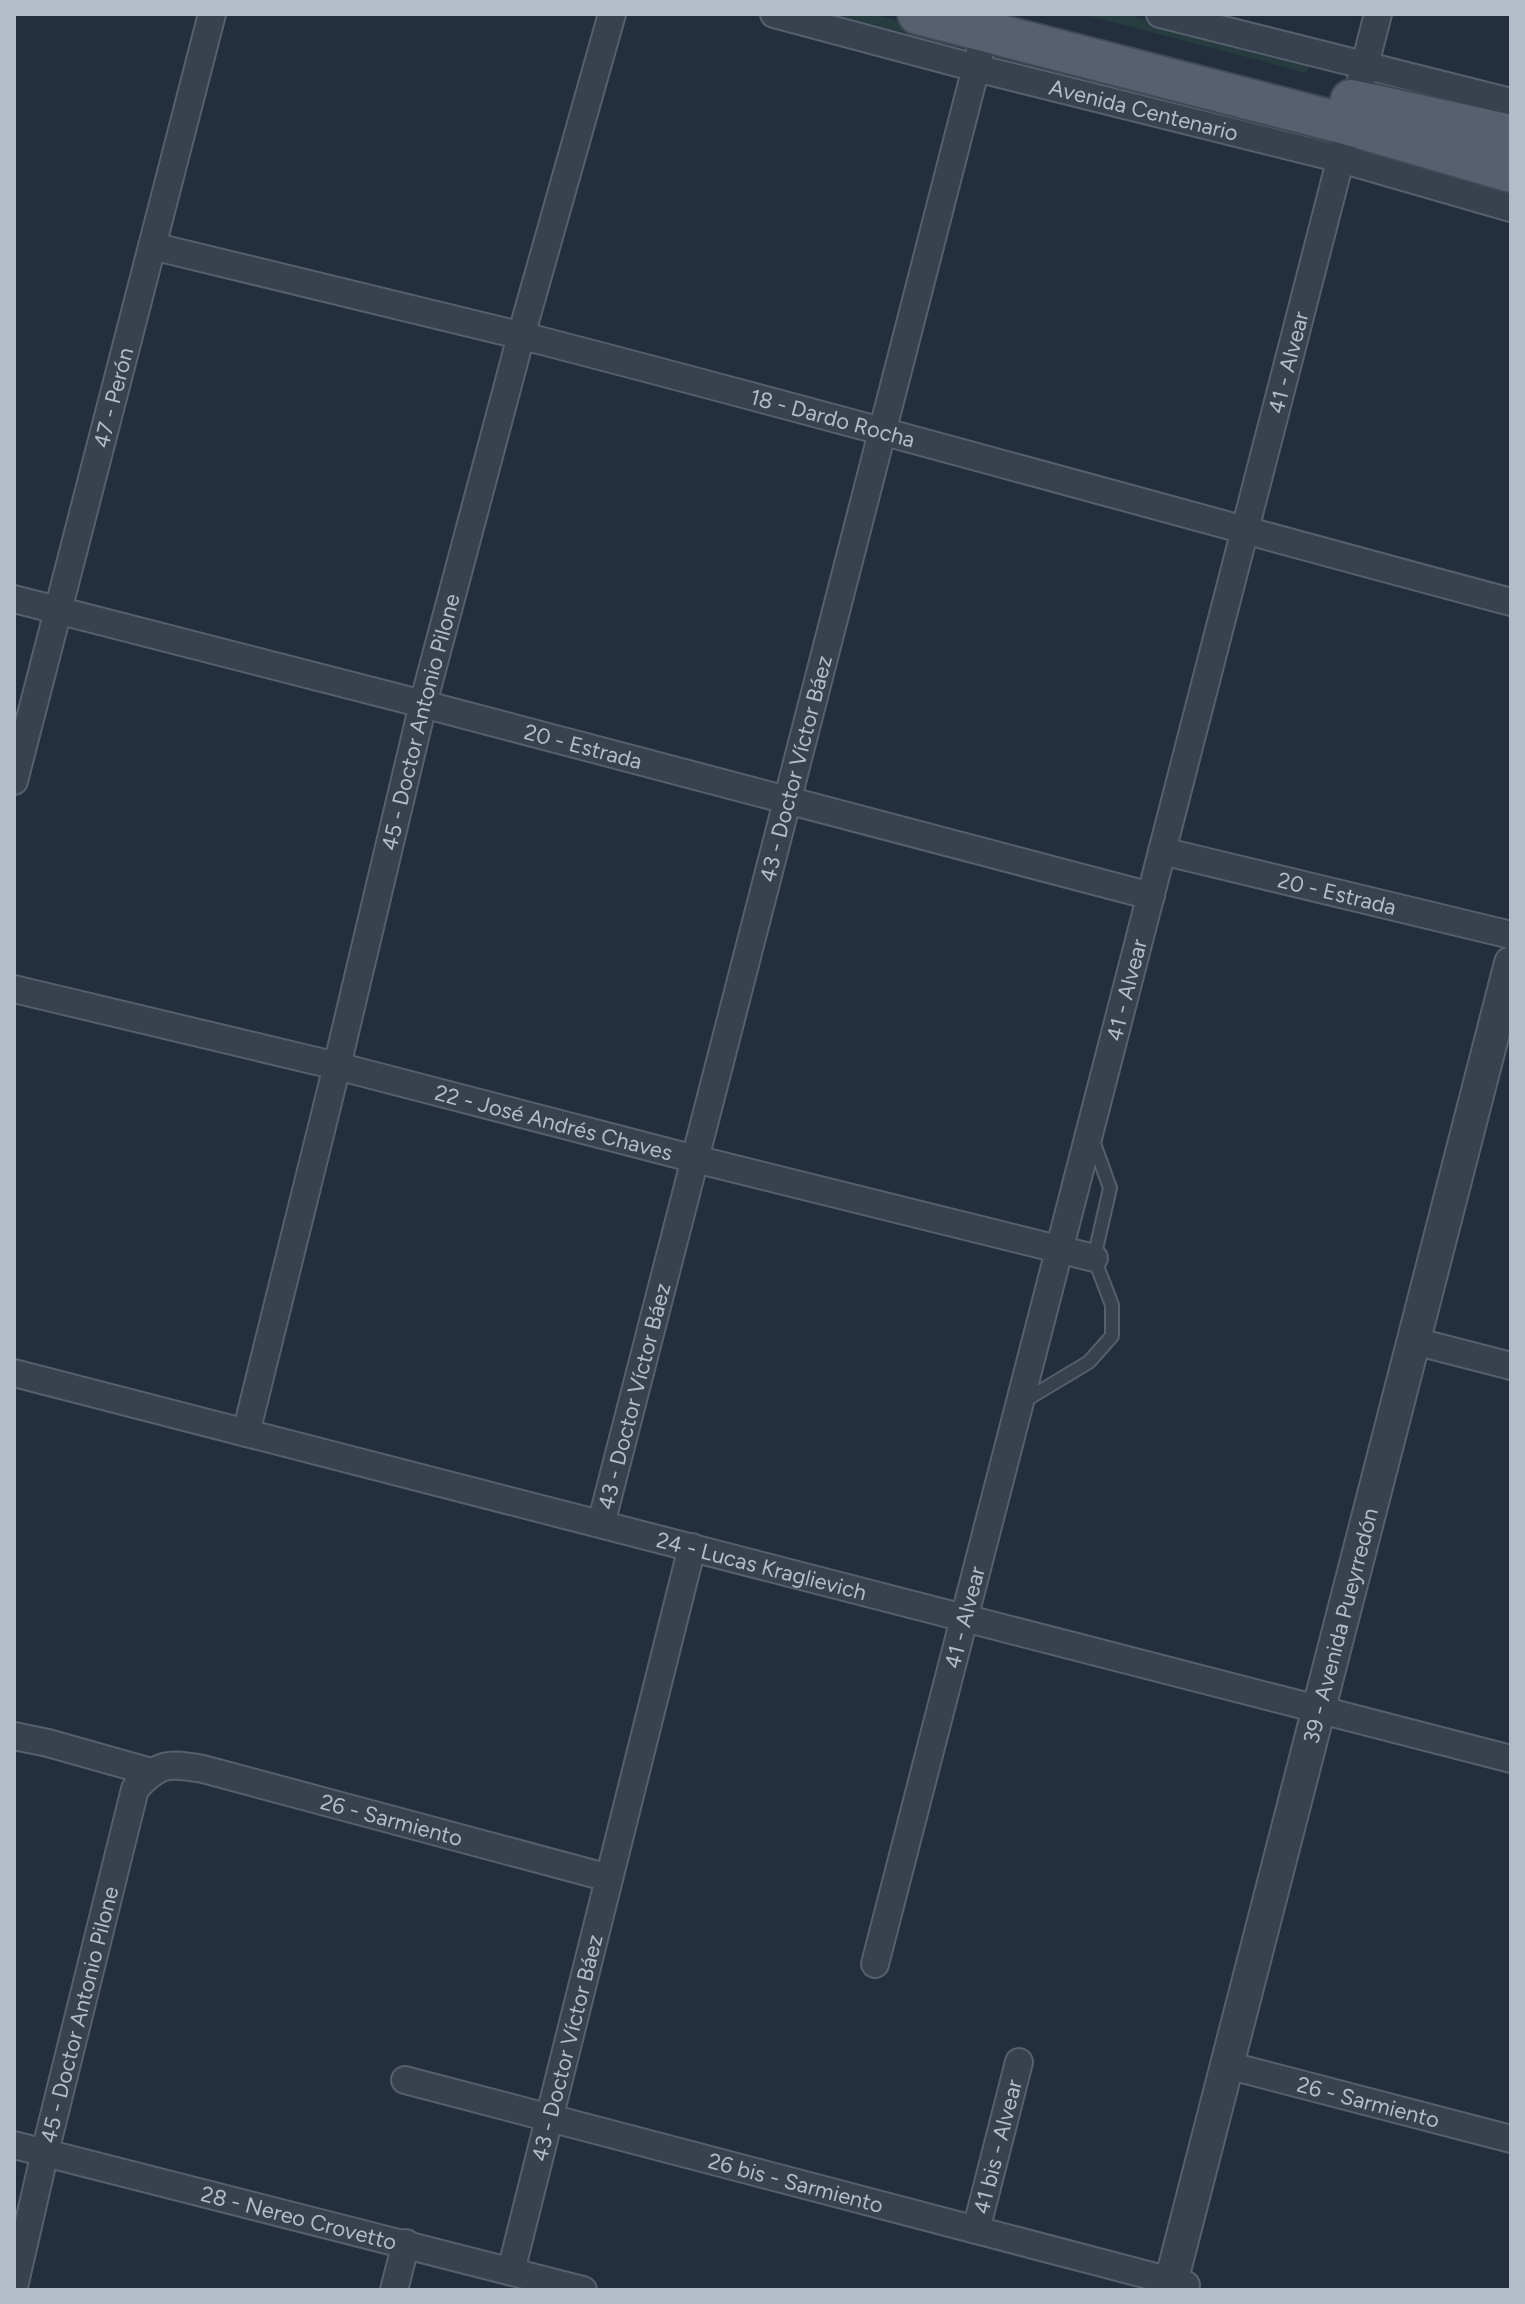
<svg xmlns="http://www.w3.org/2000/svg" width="1525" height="2304" font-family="Figtree,sans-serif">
  <rect width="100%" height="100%" fill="#242f3e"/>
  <!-- green -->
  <g fill="#263c3f">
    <polygon points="831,14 873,14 937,31 935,41"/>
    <polygon points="1082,14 1125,14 1310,63 1307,73"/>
  </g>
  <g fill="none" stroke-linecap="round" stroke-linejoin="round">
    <defs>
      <polyline id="service" points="1024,1401 1089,1362 1112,1336 1112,1305 1094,1258 1110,1188 1092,1138"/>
      <g id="minor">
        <path id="s1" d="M774,14l202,54 365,91 170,49"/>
        <polyline points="1160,14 1511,102"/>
        <path id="s2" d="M152,246c124,30 248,59 371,90 330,85 658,178 988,266"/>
        <path id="s3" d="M14,599l409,105 728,192"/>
        <path id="s4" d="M14,781l198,-767"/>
        <path id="s5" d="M1162,851l349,84"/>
        <path id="s6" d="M14,989l323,77 358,93 399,99"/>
        <polyline points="1414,1341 1511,1366"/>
        <path id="s7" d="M14,1373l1497,386"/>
        <path id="s8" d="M246,1433l91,-367 86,-362 98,-368 91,-322"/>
        <path id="s9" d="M601,1524l388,-1507"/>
        <polyline points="14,1736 48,1743 151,1772"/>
        <path id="s10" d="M875,1964l503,-1950"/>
        <path id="s11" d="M1227,2065l284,74"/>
        <path id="s12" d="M405,2080l781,205"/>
        <path id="s13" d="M14,2145l569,145"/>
        <path id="s14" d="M976,2230l43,-168"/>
        <path id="s15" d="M511,2271l181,-724"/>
        <path id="s16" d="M14,2287l31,-135 90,-363c25,-27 33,-26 68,-20l406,109"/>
        <polyline points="394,2290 406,2243"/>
      </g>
      <g id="tertiary">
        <path id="s17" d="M1169,2290l342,-1327"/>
      </g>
      <g id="primary">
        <polyline points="918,14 1349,125 1511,172"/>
        <polyline points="1351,100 1511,135"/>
      </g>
    </defs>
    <!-- service casing -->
    <use href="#service" stroke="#565f6c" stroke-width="16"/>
    <!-- minor casing -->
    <use href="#minor" stroke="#565f6c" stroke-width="30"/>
    <!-- tertiary casing -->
    <use href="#tertiary" stroke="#565f6c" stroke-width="36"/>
    <!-- primary casing -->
    <use href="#primary" stroke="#414a57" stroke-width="44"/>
    <!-- service -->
    <use href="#service" stroke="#38414e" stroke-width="12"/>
    <!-- minor -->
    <use href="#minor" stroke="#38414e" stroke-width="26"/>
    <!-- tertiary -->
    <use href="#tertiary" stroke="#38414e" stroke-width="32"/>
    <!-- primary -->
    <use href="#primary" stroke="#56606e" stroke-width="40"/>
  </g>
  <g text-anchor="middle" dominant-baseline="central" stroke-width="8" stroke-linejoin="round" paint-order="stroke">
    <!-- street labels -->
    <g font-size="22" fill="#b4bcc9" stroke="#1d2633">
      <text stroke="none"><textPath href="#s1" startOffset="382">Avenida Centenario</textPath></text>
      <text stroke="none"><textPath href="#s10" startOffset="1654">41 - Alvear</textPath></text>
      <text stroke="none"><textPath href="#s4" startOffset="396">47 - Perón</textPath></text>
      <text stroke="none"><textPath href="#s2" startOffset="702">18 - Dardo Rocha</textPath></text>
      <text stroke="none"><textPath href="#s8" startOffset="732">45 - Doctor Antonio Pilone</textPath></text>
      <text stroke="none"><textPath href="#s3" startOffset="588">20 - Estrada</textPath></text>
      <text stroke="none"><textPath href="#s9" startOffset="780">43 - Doctor Víctor Báez</textPath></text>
      <text stroke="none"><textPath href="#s5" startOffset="180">20 - Estrada</textPath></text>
      <text stroke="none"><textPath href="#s10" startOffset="1006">41 - Alvear</textPath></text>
      <text stroke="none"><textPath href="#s6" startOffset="556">22 - José Andrés Chaves</textPath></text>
      <text stroke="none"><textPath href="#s9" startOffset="132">43 - Doctor Víctor Báez</textPath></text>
      <text stroke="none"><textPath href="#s7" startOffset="772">24 - Lucas Kraglievich</textPath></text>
      <text stroke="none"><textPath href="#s10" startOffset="358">41 - Alvear</textPath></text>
      <text stroke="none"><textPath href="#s17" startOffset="686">39 - Avenida Pueyrredón</textPath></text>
      <text stroke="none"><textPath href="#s16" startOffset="784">26 - Sarmiento</textPath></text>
      <text stroke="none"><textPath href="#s16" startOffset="280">45 - Doctor Antonio Pilone</textPath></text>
      <text stroke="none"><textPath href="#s15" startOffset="230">43 - Doctor Víctor Báez</textPath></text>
      <text stroke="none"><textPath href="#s11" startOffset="146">26 - Sarmiento</textPath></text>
      <text stroke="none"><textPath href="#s14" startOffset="86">41 bis - Alvear</textPath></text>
      <text stroke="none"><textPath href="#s12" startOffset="404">26 bis - Sarmiento</textPath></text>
      <text stroke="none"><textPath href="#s13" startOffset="294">28 - Nereo Crovetto</textPath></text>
    </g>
  </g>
  <!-- border -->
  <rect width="1525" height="2304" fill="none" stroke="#b4bcc9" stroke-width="32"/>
</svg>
